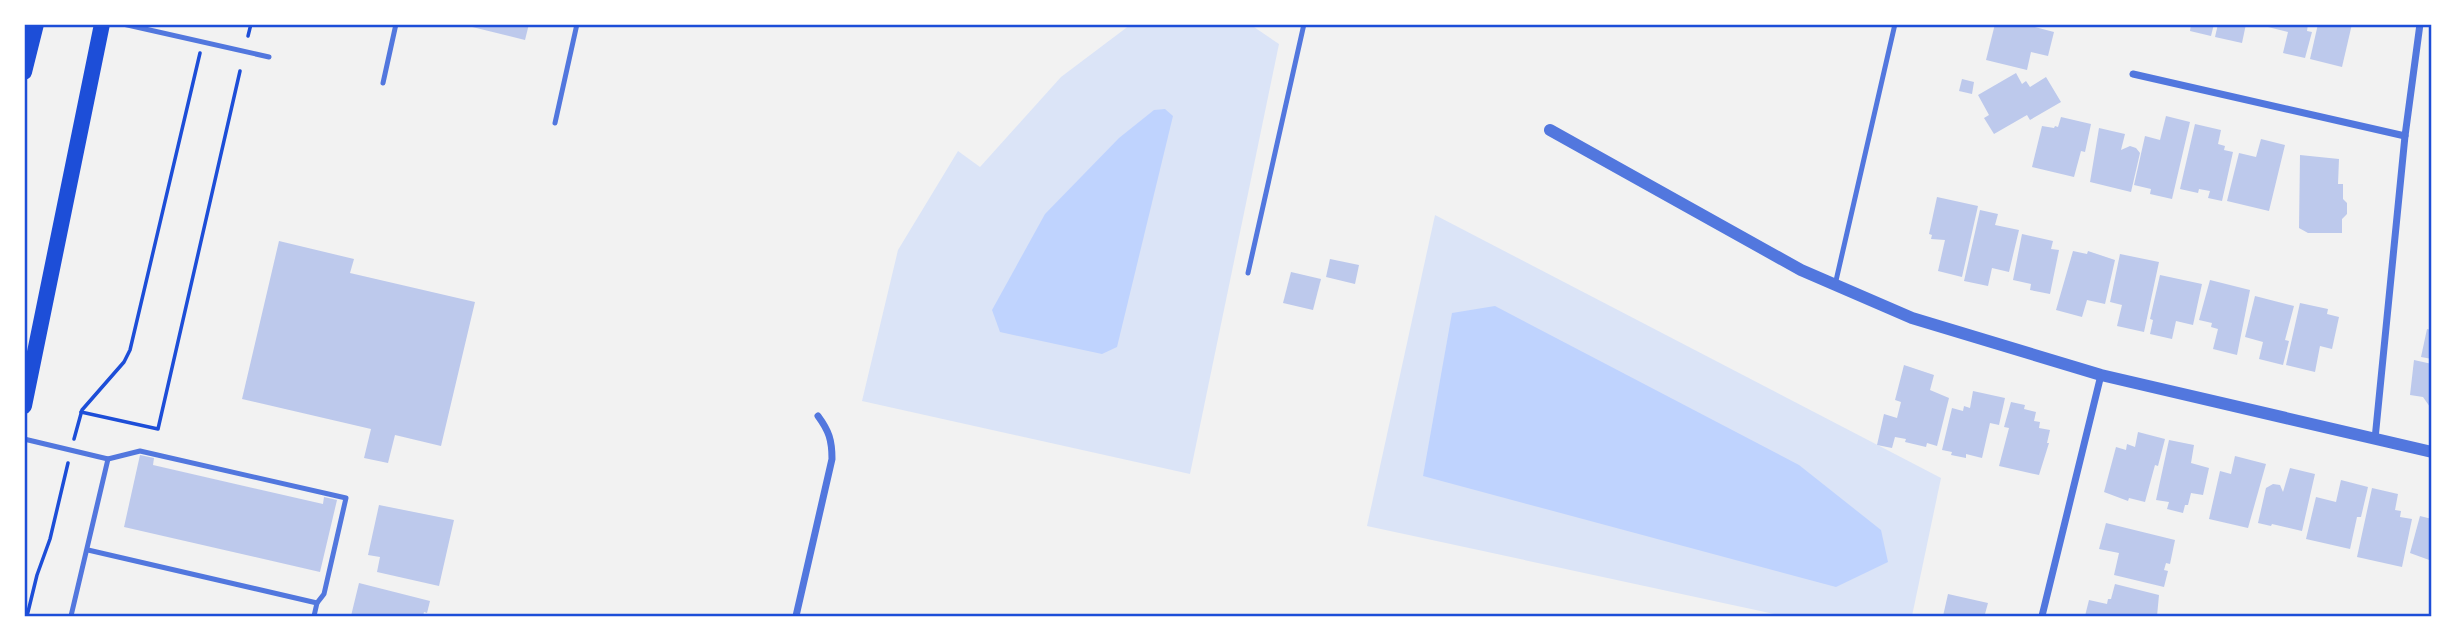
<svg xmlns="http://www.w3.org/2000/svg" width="2456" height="641" font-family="'Asap Condensed',sans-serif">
  <rect width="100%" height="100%" fill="#f2f2f2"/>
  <!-- green -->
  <g fill="#dbe4f7">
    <polygon points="1130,25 1251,25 1279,44 1190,474 862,401 898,250 958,151 980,167 1061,77"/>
    <polygon points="1435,215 1941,478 1912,616 1784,616 1367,526"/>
  </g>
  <!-- water -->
  <g fill="#bfd3fe">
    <polygon points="1165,109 1173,116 1117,347 1102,354 1000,332 992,310 1045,214 1119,138 1154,110"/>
    <polygon points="1495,306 1799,465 1881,530 1888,562 1836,587 1423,476 1452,313"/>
  </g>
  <!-- building -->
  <g fill="#bdc9ec">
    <polygon points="460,24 529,24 525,40"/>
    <polygon points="1995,24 2023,24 2054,32 2048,56 2031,52 2027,70 1986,60"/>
    <polygon points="2191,24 2214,24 2211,36 2190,31"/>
    <polygon points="2218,24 2246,24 2242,43 2215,37"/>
    <polygon points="2268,24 2308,24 2307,31 2312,32 2305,58 2283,53 2288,32 2268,27"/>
    <polygon points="2318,24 2352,24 2342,67 2310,59"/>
    <polygon points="2016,73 2022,84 2026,81 2030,87 2046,77 2061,102 2030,120 2027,115 1994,134 1984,118 1989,115 1978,95"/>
    <polygon points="1962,79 1974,82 1972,94 1959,91"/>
    <polygon points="2166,116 2190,122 2172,199 2150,194 2151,189 2134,185 2145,136 2160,140"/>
    <polygon points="2061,117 2091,124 2085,152 2081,151 2074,177 2032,167 2042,126 2054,128 2055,126 2058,127"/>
    <polygon points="2195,124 2221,130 2218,144 2225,146 2224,150 2233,152 2222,201 2208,198 2210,191 2199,189 2198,193 2180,189"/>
    <polygon points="2099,128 2125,134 2121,150 2130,146 2136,148 2140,153 2131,192 2090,182"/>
    <polygon points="2261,139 2285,145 2269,211 2227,201 2239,153 2256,157"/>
    <polygon points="2300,155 2339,159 2338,184 2343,184 2343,199 2347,203 2347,214 2342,219 2342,233 2308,233 2299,228"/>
    <polygon points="1937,197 1978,206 1962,277 1938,271 1945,240 1931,239 1932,235 1929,234"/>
    <polygon points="1980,210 1998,214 1995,225 2019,230 2009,272 1992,268 1988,286 1964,281"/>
    <polygon points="2022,234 2053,241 2051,249 2059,250 2050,294 2030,290 2031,284 2013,280"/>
    <polygon points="279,241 354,259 350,273 475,302 441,446 395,435 388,463 364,458 371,429 242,399"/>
    <polygon points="2073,251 2087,254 2088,251 2115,260 2105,304 2087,300 2082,317 2056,310"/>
    <polygon points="2120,254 2159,262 2144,332 2117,326 2122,305 2110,302"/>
    <polygon points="1330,259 1359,265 1355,284 1326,277"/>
    <polygon points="1291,272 1321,279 1313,310 1283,303"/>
    <polygon points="2160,275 2202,284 2193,325 2176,321 2172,339 2150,334 2153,320 2150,319"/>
    <polygon points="2210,280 2250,290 2237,355 2213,349 2218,329 2211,327 2212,323 2199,320"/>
    <polygon points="2255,296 2294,306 2285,340 2289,341 2283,365 2259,359 2263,342 2245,337"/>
    <polygon points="2300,303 2328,309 2327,314 2339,317 2332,349 2320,346 2315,372 2286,365"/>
    <polygon points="2427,329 2432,330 2432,359 2421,357"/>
    <polygon points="2414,360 2432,364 2430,407 2423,397 2410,395"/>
    <polygon points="1904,365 1934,375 1930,390 1949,398 1937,446 1927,443 1926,447 1905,442 1906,439 1895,437 1892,448 1877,445 1884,414 1897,418 1901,402 1895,400"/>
    <polygon points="1973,391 2005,398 1999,425 1990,423 1982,458 1966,454 1966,458 1951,455 1952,452 1942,450 1952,408 1963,411 1964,406 1970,408"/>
    <polygon points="2011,402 2025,405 2024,409 2036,412 2034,421 2040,422 2039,428 2050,430 2047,443 2049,443 2039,475 1999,466 2009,428 2004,427"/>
    <polygon points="2138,432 2165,439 2158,466 2155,465 2145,502 2129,498 2128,501 2104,492 2116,447 2126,450 2127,444 2135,447"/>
    <polygon points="2169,440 2194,445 2191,463 2209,468 2203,495 2191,493 2188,505 2185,505 2183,513 2167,509 2169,502 2156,500"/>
    <polygon points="140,455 154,458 153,465 323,504 324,497 337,500 320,572 124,527"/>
    <polygon points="2235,456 2266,464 2248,528 2209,519 2220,471 2231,474"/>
    <polygon points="2290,468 2315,474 2302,531 2272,524 2271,526 2258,523 2266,488 2273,484 2280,485 2283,492"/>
    <polygon points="2341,480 2368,487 2361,517 2357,517 2350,549 2306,539 2316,497 2336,502"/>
    <polygon points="2372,488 2398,494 2395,510 2401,511 2400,517 2412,519 2402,567 2357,557"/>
    <polygon points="379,505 454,520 439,586 377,572 380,557 368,555"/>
    <polygon points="2420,516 2432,519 2432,561 2410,553"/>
    <polygon points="2106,523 2175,540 2170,564 2166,563 2164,570 2168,571 2164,587 2114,575 2119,553 2099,549"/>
    <polygon points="359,583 430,601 427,613 424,612 423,616 351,616"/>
    <polygon points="2115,584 2159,595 2157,616 2085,616 2089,600 2107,604 2108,599 2111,599"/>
    <polygon points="1948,594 1988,603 1985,614 1992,616 1943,616"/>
  </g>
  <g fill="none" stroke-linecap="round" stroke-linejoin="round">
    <!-- path -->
    <g stroke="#1d4ed8" stroke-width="3.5">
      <polyline points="248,36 251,24"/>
      <polyline points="81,412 158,429 240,71"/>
      <polyline points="74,439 82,410 124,362 130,350 200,53"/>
      <polyline points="27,616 37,575 50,539 68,463"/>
    </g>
    <!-- service -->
    <g stroke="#5277de" stroke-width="5">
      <polyline points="123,24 269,57"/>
      <polyline points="383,83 396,24"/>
      <polyline points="555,123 577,24"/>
      <polyline points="1248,273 1304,24"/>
      <polyline points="1835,285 1895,24"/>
      <polyline points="24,439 108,459 71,616"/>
      <polyline points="108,459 140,451 346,498 324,594 317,603"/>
      <polyline points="88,550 317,603 314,616"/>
    </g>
    <!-- minor -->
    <g stroke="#5277de" stroke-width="7">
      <polyline points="2133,74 2405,136"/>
      <polyline points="2375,439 2405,136 2420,24"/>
      <path d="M796,616l36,-157c0,-19 -3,-28 -14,-43"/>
      <polyline points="2042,616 2101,375"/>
    </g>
    <!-- tertiary -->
    <polyline stroke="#5277de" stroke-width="12" points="1550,130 1801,270 1912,318 2101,375 2432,452"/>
    <!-- primary -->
    <g stroke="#1d4ed8" stroke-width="16">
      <polyline points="24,72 36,24"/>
      <polyline points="24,406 102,24"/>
    </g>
  </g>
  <!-- border -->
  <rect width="2456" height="641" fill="none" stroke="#ffffff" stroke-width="52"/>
  <rect x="26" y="26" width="2404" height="589" fill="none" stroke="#1d4ed8" stroke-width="2.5"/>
</svg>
